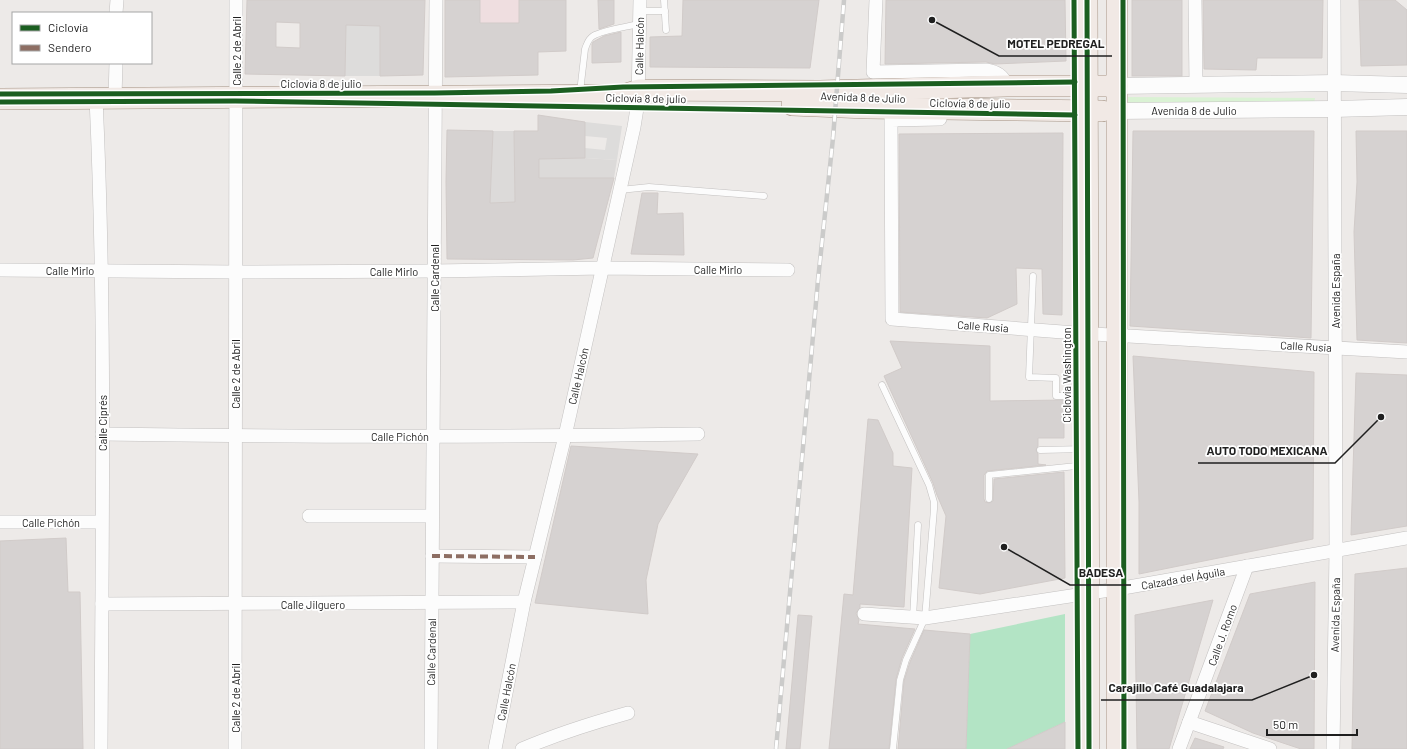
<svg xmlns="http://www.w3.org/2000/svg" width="1407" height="749" font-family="Barlow,sans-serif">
  <rect width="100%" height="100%" fill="#edeae8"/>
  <!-- residential -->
  <g fill="#dcdad9">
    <polygon points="493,131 514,131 515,202 490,203"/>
    <polygon points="585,158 617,160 614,178 539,178 539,159"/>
  </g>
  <!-- commercial -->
  <rect fill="#efdee0" x="480" y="0" width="39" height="23"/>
  <!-- park -->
  <polygon fill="#daf2d4" points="1126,97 1315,98 1314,103 1126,109"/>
  <!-- pitch -->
  <polygon fill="#b3e4c5" points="1065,614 1065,722 1007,749 966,749 970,634"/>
  <!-- parking -->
  <g fill="#dddcdb">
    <polygon points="346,25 380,26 380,76 345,76"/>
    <polygon points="585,122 622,126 617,160 585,158 585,148 605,150 607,138 585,136"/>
  </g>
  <!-- building -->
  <g fill="#d6d2d1" stroke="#d1cbc9" fill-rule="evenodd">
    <path d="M247,0h178l-2,75 -43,1v-50l-34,-1 -1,51 -100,-2zM276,22l24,1v25l-24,-1z"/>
    <polygon points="445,0 480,0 480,23 519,23 519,0 566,0 566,51 538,52 538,75 445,77"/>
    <polygon points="598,0 614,0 614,24 599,29"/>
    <polygon points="683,0 819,0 810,68 650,67 650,37 682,36"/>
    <polygon points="886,0 1065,0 1066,61 995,64 986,62 885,64"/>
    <rect x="1132" y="0" width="50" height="76"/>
    <polygon points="1203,0 1323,0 1322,58 1257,58 1256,70 1204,69"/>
    <polygon points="1359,0 1395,0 1407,10 1407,65 1361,66"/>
    <polygon points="621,32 621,62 592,63 592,44 593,42 604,36"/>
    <polygon points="538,115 585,122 585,158 539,159 539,178 614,178 593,258 573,260 447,259 446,182 447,130 493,131 490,203 515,202 514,131 538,131"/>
    <polygon points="1133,131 1314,131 1311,338 1130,326"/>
    <polygon points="1356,131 1407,131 1407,343 1357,340 1354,232 1357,182"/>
    <polygon points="1063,133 1062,315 1043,314 1042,269 1016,268 1017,304 987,318 900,312 899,134"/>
    <polygon points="642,193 658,193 657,214 683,213 684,255 631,254"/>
    <polygon points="890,341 990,346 990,401 1064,400 1064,438 1038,438 1038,446 1036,450 1038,454 1038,464 1046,465 987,471 984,475 984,499 985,502 989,503 993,501 994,479 1064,472 1065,578 980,594 939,588 946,516 937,495 933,483 884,376 902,368"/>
    <polygon points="1133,356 1314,372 1313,539 1139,574 1139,502"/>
    <polygon points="1356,373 1407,375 1407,526 1351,535"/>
    <polygon points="868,419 878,420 893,453 893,466 912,468 904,607 860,604 860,608 856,613 859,620 858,624 915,629 902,658 896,679 889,749 829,749 844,594 853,595"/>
    <polygon points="571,446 698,454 658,524 646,580 648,614 535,603"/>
    <polygon points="66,538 68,592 80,592 83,749 0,749 0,541"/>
    <polygon points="1407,568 1407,749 1352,749 1355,574"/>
    <polygon points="1315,582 1314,749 1301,749 1253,733 1205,711 1250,594"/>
    <polygon points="1213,600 1169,749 1137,749 1135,615"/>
    <polygon points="798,615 812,616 800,749 786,749"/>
    <polygon points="924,630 970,634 966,749 898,749 904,681 910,662"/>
    <polygon points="1065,722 1065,749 1007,749"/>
    <polygon points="1195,738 1224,747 1223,749 1190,749"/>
  </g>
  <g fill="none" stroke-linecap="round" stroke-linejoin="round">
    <defs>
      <g id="service">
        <polyline points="664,0 666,30"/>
        <polyline points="640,11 665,11"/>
        <path d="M580,92l5,-43c2,-5 3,-10 8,-13 10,-6 34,-9 46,-12"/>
        <polyline points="620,190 649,187 764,196"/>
        <polyline points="1033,276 1029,377 1056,378 1056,396 1076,396"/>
        <polyline points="882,385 929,485 934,502 934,509 925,618 906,660 900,680 893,749"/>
        <polyline points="1040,450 1086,449"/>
        <polyline points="989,499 989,475 1086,465"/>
        <polyline points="913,618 918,525"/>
      </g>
      <g id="minor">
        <path d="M876,0l-3,72 113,-2c11,2 17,5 21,16"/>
        <polyline points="1195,0 1196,85"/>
        <polyline points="116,13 117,0"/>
        <polyline points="115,97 116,63"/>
        <path d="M96,98c10,217 6,434 5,651"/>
        <polyline points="940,119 891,120 892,319 1076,333 1407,352"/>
        <polyline points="0,270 235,272 434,271 603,268 788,270"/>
        <path d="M102,434c199,3 398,3 596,0"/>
        <polyline points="309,516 432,516"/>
        <polyline points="0,522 101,522"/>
        <polyline points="432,556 535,557"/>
        <polyline points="102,604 524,602"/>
        <polyline points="864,614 925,618 1123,588 1407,538"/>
        <polyline points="1189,722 1270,749"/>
        <polyline points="235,749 236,0"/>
        <polyline points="431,749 436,0"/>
        <polyline points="495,749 524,602 565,436 634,127 638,102 640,0"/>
        <path d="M522,749c35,-15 70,-26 106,-36"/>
        <polyline points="1179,749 1247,566"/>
        <polyline points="1333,749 1336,550 1334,0"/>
      </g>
      <g id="tertiary">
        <polyline points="1117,86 1334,83 1407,85"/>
        <polyline points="1117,111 1334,109 1407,107"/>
      </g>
      <g id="primary">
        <polyline points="1087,0 1089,749"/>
        <polyline points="0,99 623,95 639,90 820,91 1007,86 1117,86"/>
        <polyline points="792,105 867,108 1102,111"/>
        <polyline points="1117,749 1117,0"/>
      </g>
    </defs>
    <!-- service casing -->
    <use href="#service" stroke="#c3c1c0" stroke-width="7"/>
    <!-- minor casing -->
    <use href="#minor" stroke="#c3c1c0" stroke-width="14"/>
    <!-- tertiary casing -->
    <use href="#tertiary" stroke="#c3c1c0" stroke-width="17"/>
    <!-- primary casing -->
    <use href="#primary" stroke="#a49384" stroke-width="22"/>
    <!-- service -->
    <use href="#service" stroke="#fcfcfc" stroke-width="6"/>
    <!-- minor -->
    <use href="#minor" stroke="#fcfcfc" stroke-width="13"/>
    <!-- tertiary -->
    <use href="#tertiary" stroke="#fcfcfc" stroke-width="16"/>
    <!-- primary -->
    <use href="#primary" stroke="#f1e9e5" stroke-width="21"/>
    <defs>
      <polyline id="rail" points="776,749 818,280 833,138 844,0"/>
    </defs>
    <!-- rail casing -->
    <use href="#rail" stroke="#cbcbca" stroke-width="4.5"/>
    <!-- rail -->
    <use href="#rail" stroke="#fff" stroke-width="3" stroke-dasharray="9" stroke-linecap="butt"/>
    <!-- quiet -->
    <polyline stroke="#8d6e63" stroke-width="4" stroke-dasharray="8 4" stroke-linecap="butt" points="432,556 535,557"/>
    <defs>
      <g id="cycleway">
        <polyline points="1074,0 1078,749"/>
        <polyline points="1087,0 1089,749"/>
        <polyline points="1123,0 1124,749"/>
        <polyline points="0,94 435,93 551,91 623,87 1075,82"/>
        <polyline points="0,102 235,101 1075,115"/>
      </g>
    </defs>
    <!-- cycleway casing -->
    <use href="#cycleway" stroke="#fff" stroke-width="8"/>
    <!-- cycleway -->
    <use href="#cycleway" stroke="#1b5e20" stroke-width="5"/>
  </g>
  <g text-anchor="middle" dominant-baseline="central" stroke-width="3.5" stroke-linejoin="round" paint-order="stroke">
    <!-- street labels -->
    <g font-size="11" fill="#1f1f1f" stroke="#fff">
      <text transform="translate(639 46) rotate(-89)">Calle Halcón</text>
      <text transform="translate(236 51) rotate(-90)">Calle 2 de Abril</text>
      <text x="321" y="83">Ciclovía 8 de julio</text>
      <text transform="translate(863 97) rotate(2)">Avenida 8 de Julio</text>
      <text transform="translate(646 98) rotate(1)">Ciclovía 8 de julio</text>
      <text transform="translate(970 103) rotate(1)">Ciclovía 8 de julio</text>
      <text x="1194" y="110">Avenida 8 de Julio</text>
      <text x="718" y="269">Calle Mirlo</text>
      <text x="70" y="270">Calle Mirlo</text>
      <text x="394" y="271">Calle Mirlo</text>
      <text transform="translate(434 278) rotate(-90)">Calle Cardenal</text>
      <text transform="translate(1335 291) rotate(-90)">Avenida España</text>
      <text transform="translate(983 326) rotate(4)">Calle Rusia</text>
      <text transform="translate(1306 346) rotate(3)">Calle Rusia</text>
      <text transform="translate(235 374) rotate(-90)">Calle 2 de Abril</text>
      <text transform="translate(1066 375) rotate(-90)">Ciclovía Washington</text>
      <text transform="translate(578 376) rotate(-77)">Calle Halcón</text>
      <text transform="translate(102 423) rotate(-90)">Calle Ciprés</text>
      <text x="400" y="436">Calle Pichón</text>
      <text x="51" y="522">Calle Pichón</text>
      <text transform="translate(1183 578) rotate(-10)">Calzada del Águila</text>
      <text x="313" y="604">Calle Jilguero</text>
      <text transform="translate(1335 615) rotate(-89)">Avenida España</text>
      <text transform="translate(1222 635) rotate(-70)">Calle J. Romo</text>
      <text transform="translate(431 652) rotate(-89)">Calle Cardenal</text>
      <text transform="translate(506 692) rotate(-79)">Calle Halcón</text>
      <text transform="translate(235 698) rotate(-90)">Calle 2 de Abril</text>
    </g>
  </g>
  <!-- callouts -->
  <path fill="none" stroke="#1f1f1f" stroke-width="1.5" d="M932 20L999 56H1112M1381 417L1335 463H1198M1004 547L1070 585H1131M1314 675L1252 700H1101"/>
  <g fill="#1f1f1f" stroke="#fff" stroke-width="1.5">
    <circle cx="932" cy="20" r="4"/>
    <circle cx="1381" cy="417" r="4"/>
    <circle cx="1004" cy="547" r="4"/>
    <circle cx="1314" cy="675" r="4"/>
  </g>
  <g font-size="12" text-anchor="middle" font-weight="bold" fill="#1f1f1f" stroke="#fff" stroke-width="3.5" stroke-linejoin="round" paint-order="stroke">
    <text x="1056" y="48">MOTEL PEDREGAL</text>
    <text x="1267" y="455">AUTO TODO MEXICANA</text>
    <text x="1101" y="577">BADESA</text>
    <text x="1176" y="692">Carajillo Café Guadalajara</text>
  </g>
  <!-- legend -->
  <rect x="12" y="12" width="140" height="52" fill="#ffffff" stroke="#a5a5a5"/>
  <rect x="20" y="25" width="20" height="6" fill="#1b5e20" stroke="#a5a5a5"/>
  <text x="48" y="32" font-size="12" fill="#1f1f1f">Ciclovía</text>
  <rect x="20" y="45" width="20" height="6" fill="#8d6e63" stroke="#a5a5a5"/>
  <text x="48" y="52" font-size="12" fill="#1f1f1f">Sendero</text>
  <!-- scale -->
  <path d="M1267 729v6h90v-6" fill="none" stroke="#1f1f1f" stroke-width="2"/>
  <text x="1273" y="729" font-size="12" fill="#1f1f1f" stroke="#ffffff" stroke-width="3" paint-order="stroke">50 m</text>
</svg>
